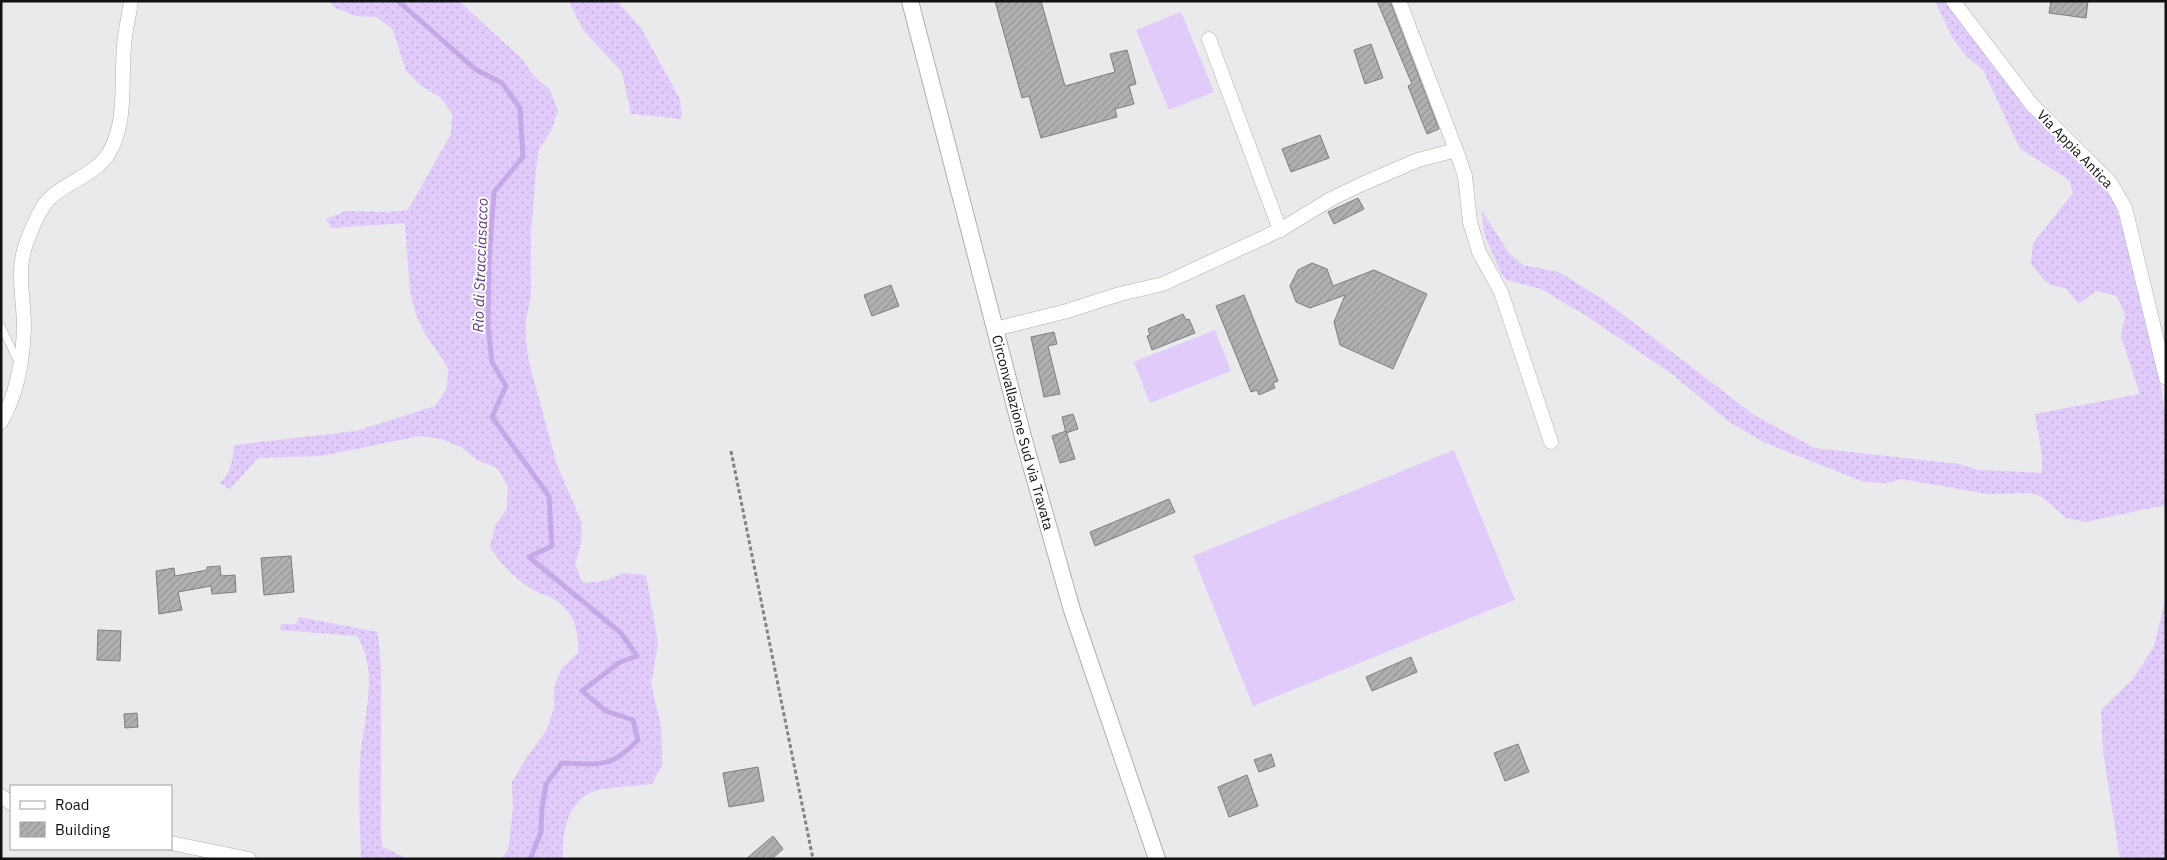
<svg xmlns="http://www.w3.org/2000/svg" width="2167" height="860" font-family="'IBM Plex Sans',sans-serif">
  <defs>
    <pattern id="grass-dots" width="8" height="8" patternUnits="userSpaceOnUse" patternTransform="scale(1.25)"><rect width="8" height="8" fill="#e0cbfb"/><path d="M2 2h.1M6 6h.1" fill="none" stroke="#bfadd6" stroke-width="1.8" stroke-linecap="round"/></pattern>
    <pattern id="building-hatch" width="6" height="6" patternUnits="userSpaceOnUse" patternTransform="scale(1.25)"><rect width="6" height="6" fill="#b0afb2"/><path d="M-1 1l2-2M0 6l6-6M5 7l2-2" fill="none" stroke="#969698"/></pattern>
  </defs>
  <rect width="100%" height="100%" fill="#eae9ec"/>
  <!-- grass -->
  <g fill="url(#grass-dots)">
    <path d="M329,1h130l63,58 12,17 16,14 8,21 -7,20 -12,18 -3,20 -5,65v63l-5,22v21l3,22 28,103 25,58 -1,21 -6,20 8,19 21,-2 20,-8 22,2 12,68 -7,41 10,41 1,21v20l-10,18c-13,2 -53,3 -62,9 -24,12 -28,42 -27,66h-62l7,-9 5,-42 -1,-26 11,-19 24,-34 7,-21v-21l8,-19 16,-15c1,-22 -3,-40 -23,-53 -7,-5 -15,-6 -22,-10 -18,-12 -32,-25 -43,-43l5,-21 12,-18 1,-21 -11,-19 -20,-8 -16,-13 -20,-8 -21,-3 -99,20 -63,2 -28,31 -11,-6c12,-8 14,-25 15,-38l122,-14 79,-25 12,-18 1,-20 -24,-36 -9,-20 -5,-21 -5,-68 -74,5 -5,-9 20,-8 41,1 21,-2 43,-76 1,-21 -12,-16 -19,-11 -15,-15 -13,-41 -16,-13 -21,-1 -21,-8z"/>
    <polygon points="569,1 617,1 641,28 680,99 682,119 631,114 622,72 583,30"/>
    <polygon points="1935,1 1945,1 1961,23 2090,169 2114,201 2125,238 2160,380 2166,422 2166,505 2085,522 2066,518 2042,497 2032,493 1988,494 1902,479 1888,483 1864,482 1763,442 1728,421 1672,374 1585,315 1541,289 1507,280 1501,273 1484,233 1482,211 1509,253 1523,265 1559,272 1608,303 1754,415 1815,448 1959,464 1979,470 2042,473 2042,456 2035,414 2140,394 2121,337 2125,315 2117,296 2096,291 2079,304 2065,288 2053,286 2045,281 2031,264 2033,243 2073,193 2069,180 2020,149 1983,70 1966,56 1953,39"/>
    <polygon points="2166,596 2166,859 2120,859 2103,751 2101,710 2132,680 2154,647"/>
    <path d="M299,617l79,15 3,34v172l2,9 25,12h-47c-1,-33 -3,-67 -1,-100 3,-38 20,-89 -3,-123l-77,-6 1,-6h15z"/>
  </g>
  <!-- pitch -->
  <g fill="#e0cbfb">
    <polygon points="1181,12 1214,92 1169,110 1136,30"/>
    <polygon points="1215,330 1231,371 1150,403 1134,362"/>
    <polygon points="1454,450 1515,600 1253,706 1193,556"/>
  </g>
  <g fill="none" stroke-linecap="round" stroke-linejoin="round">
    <!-- stream -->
    <path stroke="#c5a9e7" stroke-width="5" d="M398,1l77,68 27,14 18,25 3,49 -29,35 -5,67 -1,66 4,37 14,24 -14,31 57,79 3,50 -23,11 92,76 16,23 -17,6 -38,29 24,20 27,9 5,20c-28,29 -37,24 -76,23l-16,21 -4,25 -1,23 -11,27"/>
  </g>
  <!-- building -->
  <g fill="url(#building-hatch)" stroke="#7e7d80">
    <polygon points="995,1 1041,1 1065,86 1115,72 1110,54 1127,50 1136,84 1129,86 1134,104 1115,109 1117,117 1041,138 1029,96 1022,98"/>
    <polygon points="1377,1 1390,1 1439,129 1427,134 1408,86 1412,84"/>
    <polygon points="2051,1 2088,1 2086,18 2049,13"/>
    <polygon points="1371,44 1383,78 1365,84 1354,50"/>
    <polygon points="1320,135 1329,158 1291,172 1282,149"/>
    <polygon points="1358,198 1364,209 1334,224 1328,212"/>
    <polygon points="1312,263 1327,269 1333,286 1374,270 1427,294 1393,369 1340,345 1334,322 1345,295 1310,308 1296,302 1290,286 1298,270"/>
    <polygon points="891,285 899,306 872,316 864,295"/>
    <polygon points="1244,295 1278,381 1273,383 1275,388 1259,395 1257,390 1251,392 1216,306"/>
    <polygon points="1183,314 1186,320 1189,319 1195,333 1152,350 1147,336 1150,335 1148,329"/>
    <polygon points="1054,332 1057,344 1048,346 1060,394 1044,397 1031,337"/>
    <polygon points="1073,414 1078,429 1066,433 1062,417"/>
    <polygon points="1066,431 1075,459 1060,463 1052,436"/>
    <polygon points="1169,499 1175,512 1095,546 1090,532"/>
    <polygon points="291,556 294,592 264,595 261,558"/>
    <polygon points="220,566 221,576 235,575 236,592 212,594 211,586 178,592 182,610 159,614 156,571 174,568 175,576 207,570 207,567"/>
    <polygon points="98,630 121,631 120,661 97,660"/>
    <polygon points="1411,657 1417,672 1372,691 1366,677"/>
    <polygon points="137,713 138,727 125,728 124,714"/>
    <polygon points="1518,744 1529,772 1505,781 1494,753"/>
    <polygon points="1271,754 1275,766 1259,772 1254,760"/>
    <polygon points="758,767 764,801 729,807 723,773"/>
    <polygon points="1247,775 1258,806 1229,817 1218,787"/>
    <polygon points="773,836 783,849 772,859 746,859"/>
  </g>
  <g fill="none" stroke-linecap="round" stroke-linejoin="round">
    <defs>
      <polyline id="service" points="1,326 18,362"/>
      <g id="minor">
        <polyline points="1399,1 1456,150"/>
        <polyline points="1953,1 2032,105 2110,182 2125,208 2166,378"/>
        <polyline points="1209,39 1280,230"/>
        <polyline points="995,329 1067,311 1120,294 1163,284 1280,230 1331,199 1362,184 1418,160 1456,150 1465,176 1470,222 1479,252 1501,292 1551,442"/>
        <path d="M1,422c16,-28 22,-62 23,-95 0,-27 -8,-57 2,-83 5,-14 12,-32 22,-44 18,-19 48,-24 62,-49 17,-30 11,-72 14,-105 1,-15 5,-30 7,-45"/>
        <polyline points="1,796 11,803"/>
        <polyline points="171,843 249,859"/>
      </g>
      <g id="tertiary">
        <path id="s1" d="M910,1l113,436 49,173 85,249"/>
      </g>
    </defs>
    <!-- service casing -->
    <use href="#service" stroke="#afaeb1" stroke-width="8"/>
    <!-- minor casing -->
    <use href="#minor" stroke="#afaeb1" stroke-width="15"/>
    <!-- tertiary casing -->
    <use href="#tertiary" stroke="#afaeb1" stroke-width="18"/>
    <!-- path -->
    <polyline stroke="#838284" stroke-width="3" stroke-dasharray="4 2.5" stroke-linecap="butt" points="731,451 813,859"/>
    <!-- service -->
    <use href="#service" stroke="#fff" stroke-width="7"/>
    <!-- minor -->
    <use href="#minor" stroke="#fff" stroke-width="14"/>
    <!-- tertiary -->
    <use href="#tertiary" stroke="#fff" stroke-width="16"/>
  </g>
  <g text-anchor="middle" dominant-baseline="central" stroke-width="4" stroke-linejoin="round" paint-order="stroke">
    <!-- street labels -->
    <g font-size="14" fill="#131213" stroke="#fff">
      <text transform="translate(2075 149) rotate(46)">Via Appia Antica</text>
      <text stroke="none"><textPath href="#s1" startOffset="446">Circonvallazione Sud via Travata</textPath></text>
    </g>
    <!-- water labels -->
    <g font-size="15" font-style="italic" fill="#623d87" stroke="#fff">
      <text transform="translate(480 265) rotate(-88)">Rio di Stracciasacco</text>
    </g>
  </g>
  <!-- border -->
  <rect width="2167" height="860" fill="none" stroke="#131213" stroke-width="5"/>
  <!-- legend -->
  <rect x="10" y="785" width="162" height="65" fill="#ffffff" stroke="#a1a0a1"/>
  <rect x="20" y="801" width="25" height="8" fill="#ffffff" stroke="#a1a0a1"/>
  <text x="55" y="810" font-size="15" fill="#131213">Road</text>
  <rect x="20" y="822" width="25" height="15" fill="url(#building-hatch)" stroke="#a1a0a1"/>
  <text x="55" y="835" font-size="15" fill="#131213">Building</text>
</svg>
